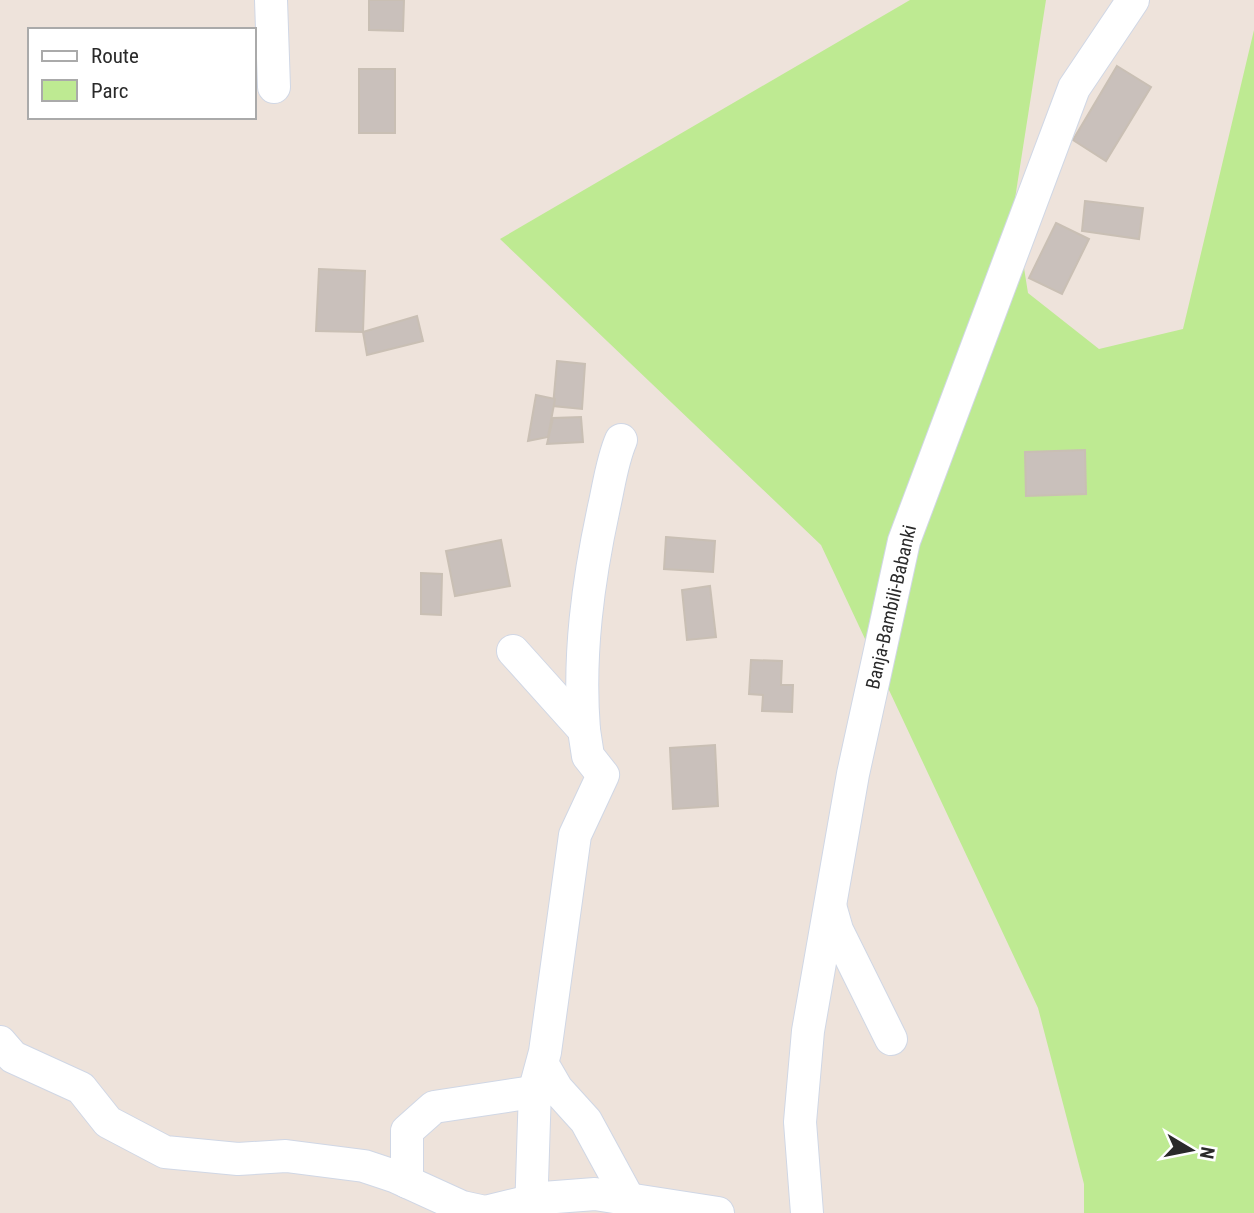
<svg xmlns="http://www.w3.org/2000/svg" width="1254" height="1213" font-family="'Roboto Condensed',sans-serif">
  <rect width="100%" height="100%" fill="#eee3db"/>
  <!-- green -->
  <polygon fill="#beea92" points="910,0 1046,0 1014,205 1028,293 1099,349 1183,329 1254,30 1254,1213 1084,1213 1084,1184 1038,1008 821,545 500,239"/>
  <!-- building -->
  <g fill="#c9c0bb" stroke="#c9bfb4" stroke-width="2">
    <polygon points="369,0 404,0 403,31 369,30"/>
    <polygon points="1117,66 1151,87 1106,161 1073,140"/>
    <rect x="359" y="69" width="36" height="64"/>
    <polygon points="1085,201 1143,208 1139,239 1082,231"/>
    <polygon points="1056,223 1089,239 1062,294 1029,278"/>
    <polygon points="319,269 365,271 363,332 316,331"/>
    <polygon points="417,316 423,341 367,355 363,332"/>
    <polygon points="557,361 585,364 582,409 553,406"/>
    <polygon points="536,395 555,399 548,437 528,441"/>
    <polygon points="581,417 583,442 547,444 553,418"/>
    <polygon points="1085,450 1086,494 1026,496 1025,452"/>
    <polygon points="666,537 715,541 713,572 664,569"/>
    <polygon points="501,540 510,586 455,596 446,551"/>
    <polygon points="421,573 442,574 441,615 421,614"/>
    <polygon points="710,586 716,637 687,640 682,590"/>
    <polygon points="751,660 782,661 781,685 793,685 792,712 762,711 763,695 749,694"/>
    <polygon points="715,745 718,806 673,809 670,748"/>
  </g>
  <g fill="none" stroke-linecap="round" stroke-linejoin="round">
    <defs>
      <g id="minor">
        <polyline points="271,0 274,87"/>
        <polyline points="513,651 584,730 588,756 603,775 575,835 545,1052 535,1089 531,1213"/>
        <path d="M584,730c-6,-75 4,-149 20,-223 5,-22 8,-46 17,-67"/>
        <polyline points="831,909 837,930 891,1039"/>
        <polyline points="0,1042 13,1057 81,1088 108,1122 165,1152 238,1159 286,1156 364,1166 394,1176 462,1207 485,1212 543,1198 595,1194 718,1213"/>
        <polyline points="546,1070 557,1089 586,1121 629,1200"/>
        <polyline points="407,1182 407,1131 434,1107 553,1089"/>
        <polyline points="807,1213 800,1122 808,1031 853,774 904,541 1074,88 1133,0"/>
      </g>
    </defs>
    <!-- minor casing -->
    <use href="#minor" stroke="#d0d7e5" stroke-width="34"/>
    <!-- minor -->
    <use href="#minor" stroke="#fff" stroke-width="32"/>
  </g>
  <g text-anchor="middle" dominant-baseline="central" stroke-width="5" stroke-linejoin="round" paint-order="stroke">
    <!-- street labels -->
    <g font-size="19" fill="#2a2a2a" stroke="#fff">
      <text transform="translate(891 607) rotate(-77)">Banja-Bambili-Babanki</text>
    </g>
  </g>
  <!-- legend -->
  <rect x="28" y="28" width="228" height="91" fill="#ffffff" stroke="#aaaaaa" stroke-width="2"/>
  <rect x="42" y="51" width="35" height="10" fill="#ffffff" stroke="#aaaaaa" stroke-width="2"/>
  <text x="91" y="63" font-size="21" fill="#2a2a2a">Route</text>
  <rect x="42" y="80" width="35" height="21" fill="#beea92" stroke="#aaaaaa" stroke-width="2"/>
  <text x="91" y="98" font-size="21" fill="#2a2a2a">Parc</text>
  <!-- north arrow -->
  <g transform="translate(1191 1150) rotate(100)" stroke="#ffffff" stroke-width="5" paint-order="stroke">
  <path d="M0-5L12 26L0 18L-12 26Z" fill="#2a2a2a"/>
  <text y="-10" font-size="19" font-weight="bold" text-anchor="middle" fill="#2a2a2a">N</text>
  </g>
</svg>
